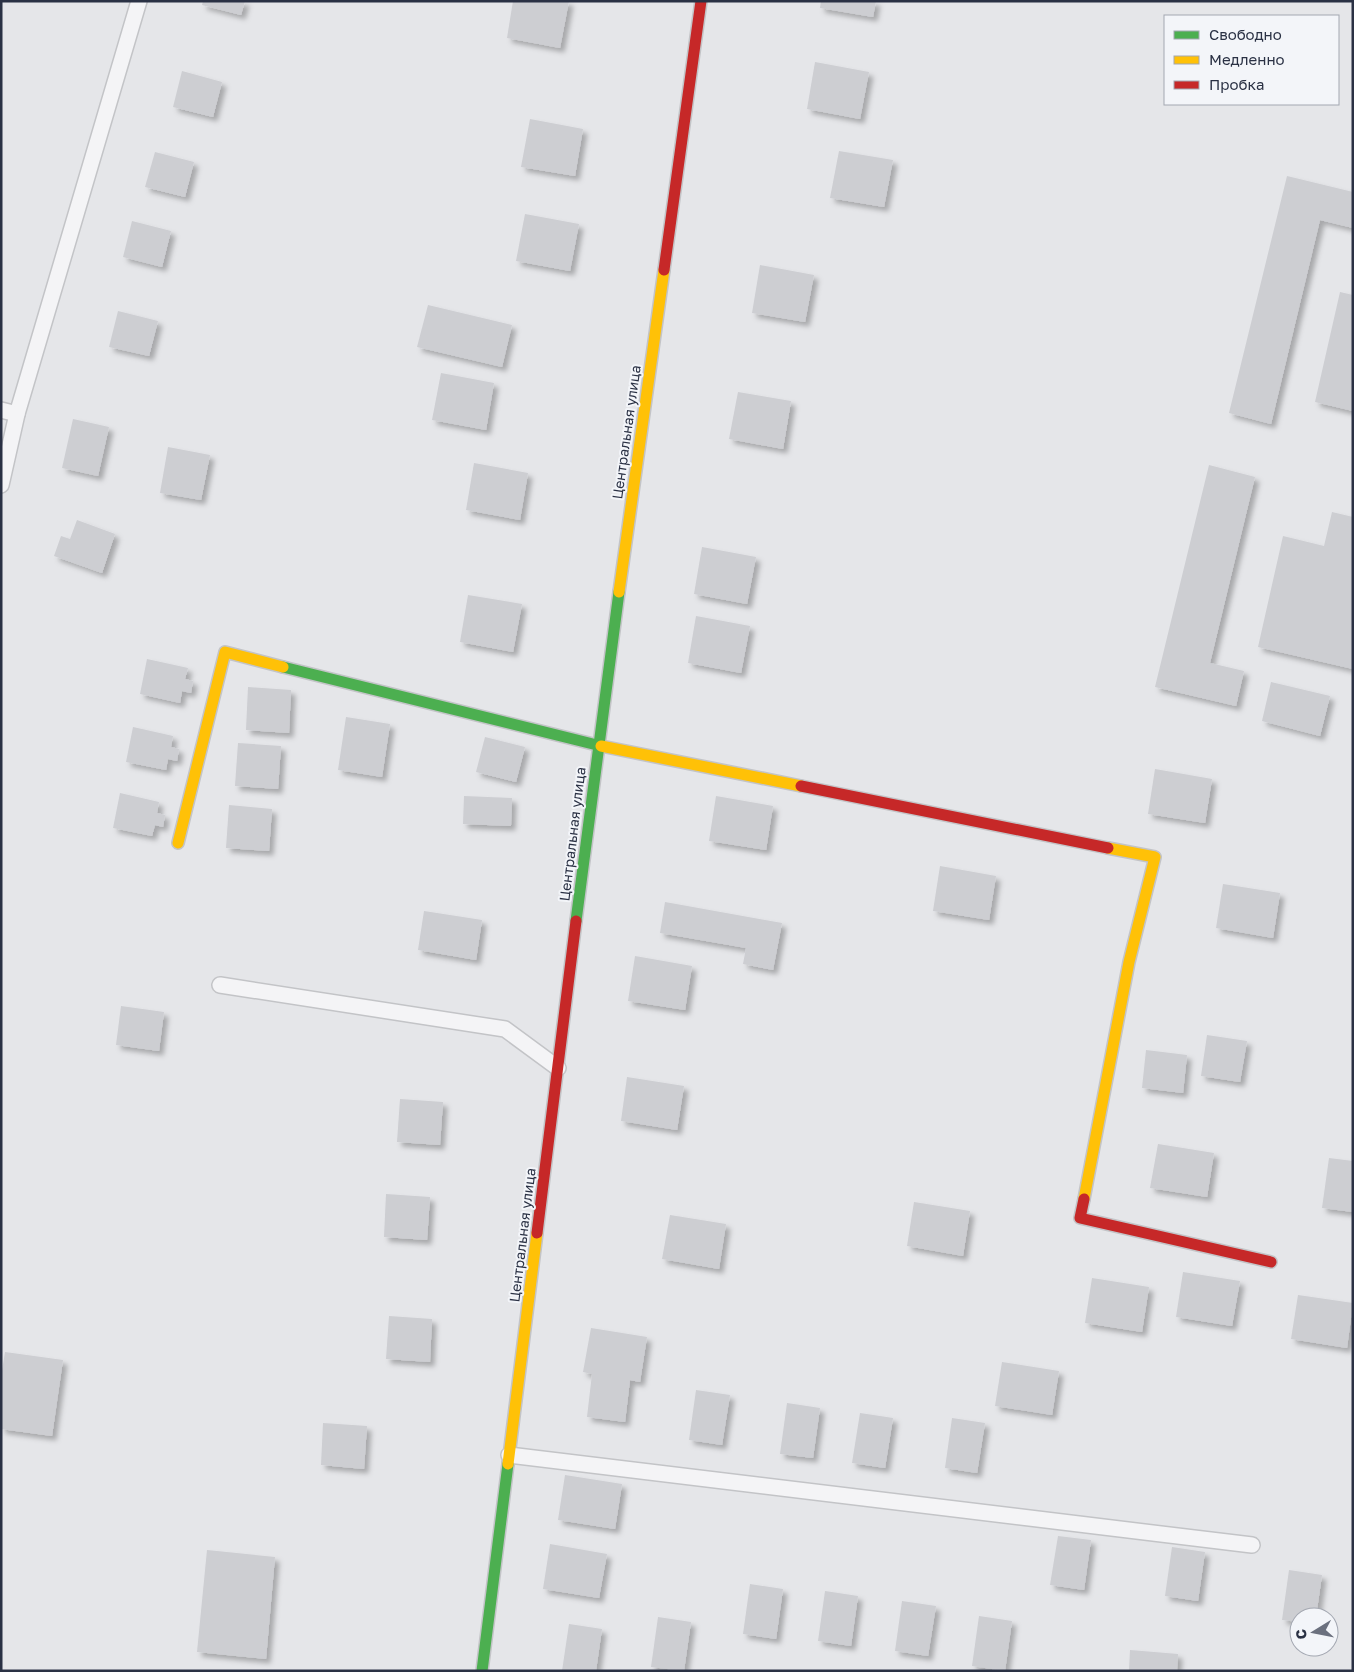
<svg xmlns="http://www.w3.org/2000/svg" width="1354" height="1672" font-family="'Golos Text',sans-serif">
  <defs>
    <filter id="shadow"><feDropShadow dx="4.5" dy="4.5" stdDeviation="2.5" flood-color="#0004"/></filter>
  </defs>
  <rect width="100%" height="100%" fill="#e5e6e9"/>
  <!-- building -->
  <g fill="#cdced2" filter="url(#shadow)">
    <polygon points="203,1 245,1 241,15 202,5"/>
    <polygon points="513,1 569,1 560,48 507,38"/>
    <polygon points="821,1 876,1 873,17 820,8"/>
    <polygon points="815,62 869,72 860,119 807,109"/>
    <polygon points="182,71 222,82 213,117 173,107"/>
    <polygon points="530,119 583,129 575,176 521,167"/>
    <polygon points="839,151 893,160 884,207 830,198"/>
    <polygon points="155,152 194,162 185,197 145,187"/>
    <polygon points="1287,176 1353,192 1353,228 1320,220 1271,424 1229,413"/>
    <polygon points="525,214 579,224 570,271 516,261"/>
    <polygon points="132,221 171,231 162,267 123,257"/>
    <polygon points="760,265 814,275 805,322 752,313"/>
    <polygon points="1340,292 1353,295 1353,411 1315,402"/>
    <polygon points="428,305 512,325 502,367 417,347"/>
    <polygon points="118,311 158,321 149,356 109,347"/>
    <polygon points="441,373 494,383 486,430 432,420"/>
    <polygon points="738,392 791,401 783,449 729,439"/>
    <polygon points="73,419 109,427 98,476 62,468"/>
    <polygon points="168,447 210,455 201,500 160,493"/>
    <polygon points="474,463 528,473 520,520 466,510"/>
    <polygon points="1209,465 1255,477 1210,663 1244,671 1236,706 1155,687"/>
    <polygon points="1332,512 1353,517 1353,669 1258,647 1283,536 1324,546"/>
    <polygon points="77,520 115,534 102,573 54,556 61,536 70,539"/>
    <polygon points="702,547 756,557 747,604 694,594"/>
    <polygon points="468,595 522,604 513,652 460,642"/>
    <polygon points="696,616 750,626 741,673 688,663"/>
    <polygon points="147,659 188,668 185,679 193,681 191,693 182,691 180,703 140,694"/>
    <polygon points="1271,682 1330,696 1320,736 1262,721"/>
    <polygon points="248,687 291,690 289,733 246,730"/>
    <polygon points="346,717 390,724 382,777 338,770"/>
    <polygon points="133,727 173,736 171,747 179,749 177,761 168,759 166,770 126,762"/>
    <polygon points="485,737 525,747 516,782 476,772"/>
    <polygon points="238,743 281,746 278,789 235,786"/>
    <polygon points="1155,769 1212,779 1205,823 1148,814"/>
    <polygon points="120,793 159,802 157,813 165,815 163,827 155,825 152,836 113,828"/>
    <polygon points="464,796 512,798 511,826 463,824"/>
    <polygon points="716,796 773,806 766,850 709,841"/>
    <polygon points="229,805 272,809 269,851 226,848"/>
    <polygon points="940,866 996,876 989,920 933,911"/>
    <polygon points="1223,884 1280,893 1273,938 1216,928"/>
    <polygon points="665,902 782,923 773,970 743,964 746,948 660,933"/>
    <polygon points="424,911 482,920 476,960 418,950"/>
    <polygon points="635,956 692,966 685,1010 628,1001"/>
    <polygon points="121,1006 164,1012 159,1051 116,1045"/>
    <polygon points="1207,1035 1247,1041 1240,1082 1201,1076"/>
    <polygon points="1146,1050 1187,1055 1183,1093 1142,1088"/>
    <polygon points="627,1077 684,1086 677,1130 621,1121"/>
    <polygon points="400,1099 443,1102 440,1145 397,1142"/>
    <polygon points="1158,1144 1214,1153 1207,1197 1150,1188"/>
    <polygon points="1329,1158 1353,1161 1353,1212 1322,1208"/>
    <polygon points="386,1194 430,1197 427,1240 384,1237"/>
    <polygon points="914,1202 970,1211 963,1256 907,1246"/>
    <polygon points="670,1215 726,1224 719,1269 662,1259"/>
    <polygon points="1183,1272 1240,1281 1232,1326 1176,1317"/>
    <polygon points="1092,1278 1149,1287 1142,1332 1085,1323"/>
    <polygon points="1298,1295 1353,1303 1347,1348 1291,1339"/>
    <polygon points="389,1316 432,1319 430,1362 386,1359"/>
    <polygon points="591,1328 647,1337 640,1382 630,1380 625,1422 587,1417 592,1374 583,1372"/>
    <polygon points="5,1352 63,1360 52,1436 1,1429 1,1377"/>
    <polygon points="1002,1362 1059,1371 1052,1415 995,1406"/>
    <polygon points="696,1390 730,1395 722,1445 689,1440"/>
    <polygon points="787,1403 820,1408 813,1458 780,1454"/>
    <polygon points="860,1413 893,1418 885,1468 852,1463"/>
    <polygon points="952,1418 985,1423 977,1473 945,1468"/>
    <polygon points="323,1423 367,1426 364,1469 321,1465"/>
    <polygon points="565,1475 622,1484 615,1529 558,1520"/>
    <polygon points="1058,1536 1091,1540 1084,1590 1050,1585"/>
    <polygon points="550,1544 607,1554 599,1598 543,1589"/>
    <polygon points="1172,1547 1205,1552 1198,1601 1165,1596"/>
    <polygon points="207,1550 275,1557 266,1659 197,1652"/>
    <polygon points="1289,1570 1322,1575 1316,1617 1299,1617 1299,1622 1282,1620"/>
    <polygon points="750,1584 783,1589 776,1639 743,1634"/>
    <polygon points="825,1591 858,1596 851,1646 818,1641"/>
    <polygon points="902,1601 936,1606 928,1656 895,1651"/>
    <polygon points="979,1616 1012,1621 1005,1671 972,1666"/>
    <polygon points="658,1617 691,1622 684,1671 651,1667"/>
    <polygon points="569,1624 602,1629 596,1671 562,1671"/>
    <polygon points="1130,1650 1178,1654 1177,1671 1129,1671"/>
  </g>
  <g fill="none" stroke-linecap="round" stroke-linejoin="round">
    <defs>
      <g id="lane">
        <polyline points="1,410 17,414 139,1"/>
        <polyline points="1,485 17,414"/>
        <polyline points="220,985 505,1029 558,1068"/>
        <polyline points="509,1455 1252,1545"/>
      </g>
      <g id="fast">
        <polyline points="283,667 601,746"/>
        <polyline points="576,921 619,592"/>
        <polyline points="482,1671 508,1464"/>
      </g>
      <g id="slow">
        <polyline points="619,592 664,270"/>
        <polyline points="601,746 801,786"/>
        <polyline points="178,843 225,652 283,667"/>
        <polyline points="1084,1199 1129,962 1155,857 1108,848"/>
        <polyline points="508,1464 537,1233"/>
      </g>
      <g id="jam">
        <polyline points="664,270 701,1"/>
        <polyline points="801,786 1108,848"/>
        <polyline points="1084,1199 1080,1218 1271,1262"/>
        <polyline points="537,1233 576,921"/>
      </g>
    </defs>
    <!-- lane casing -->
    <use href="#lane" stroke="#c3c4c7" stroke-width="18"/>
    <!-- fast casing -->
    <use href="#fast" stroke="#c3c4c7" stroke-width="14"/>
    <!-- slow casing -->
    <use href="#slow" stroke="#c3c4c7" stroke-width="14"/>
    <!-- jam casing -->
    <use href="#jam" stroke="#c3c4c7" stroke-width="14"/>
    <!-- lane -->
    <use href="#lane" stroke="#f4f4f6" stroke-width="15"/>
    <!-- fast -->
    <use href="#fast" stroke="#4caf50" stroke-width="11"/>
    <!-- slow -->
    <use href="#slow" stroke="#ffc107" stroke-width="11"/>
    <!-- jam -->
    <use href="#jam" stroke="#c62828" stroke-width="11"/>
  </g>
  <g text-anchor="middle" dominant-baseline="central" stroke-width="4" stroke-linejoin="round" paint-order="stroke">
    <!-- street labels -->
    <g font-size="14" fill="#2a3144" stroke="#f3f5f9">
      <text transform="translate(626 432) rotate(-82)">Центральная улица</text>
      <text transform="translate(572 834) rotate(-83)">Центральная улица</text>
      <text transform="translate(522 1235) rotate(-83)">Центральная улица</text>
    </g>
  </g>
  <!-- border -->
  <rect width="1354" height="1672" fill="none" stroke="#2a3144" stroke-width="5"/>
  <!-- legend -->
  <rect x="1164" y="15" width="175" height="90" fill="#f3f5f9" stroke="#a3a7b1"/>
  <rect x="1174" y="31" width="25" height="8" fill="#4caf50" stroke="#a3a7b1"/>
  <text x="1209" y="40" font-size="15" fill="#2a3144">Свободно</text>
  <rect x="1174" y="56" width="25" height="8" fill="#ffc107" stroke="#a3a7b1"/>
  <text x="1209" y="65" font-size="15" fill="#2a3144">Медленно</text>
  <rect x="1174" y="81" width="25" height="8" fill="#c62828" stroke="#a3a7b1"/>
  <text x="1209" y="90" font-size="15" fill="#2a3144">Пробка</text>
  <!-- north arrow -->
  <g transform="translate(1314 1632) rotate(260)"><circle r="24" fill="#f3f5f9" stroke="#a3a7b1"/>
  <path d="M0-4L9 19L0 12L-9 19Z" fill="#6b707e"/>
  <text y="-8" font-size="14" font-weight="bold" text-anchor="middle" fill="#2a3144">С</text>
  </g>
</svg>
